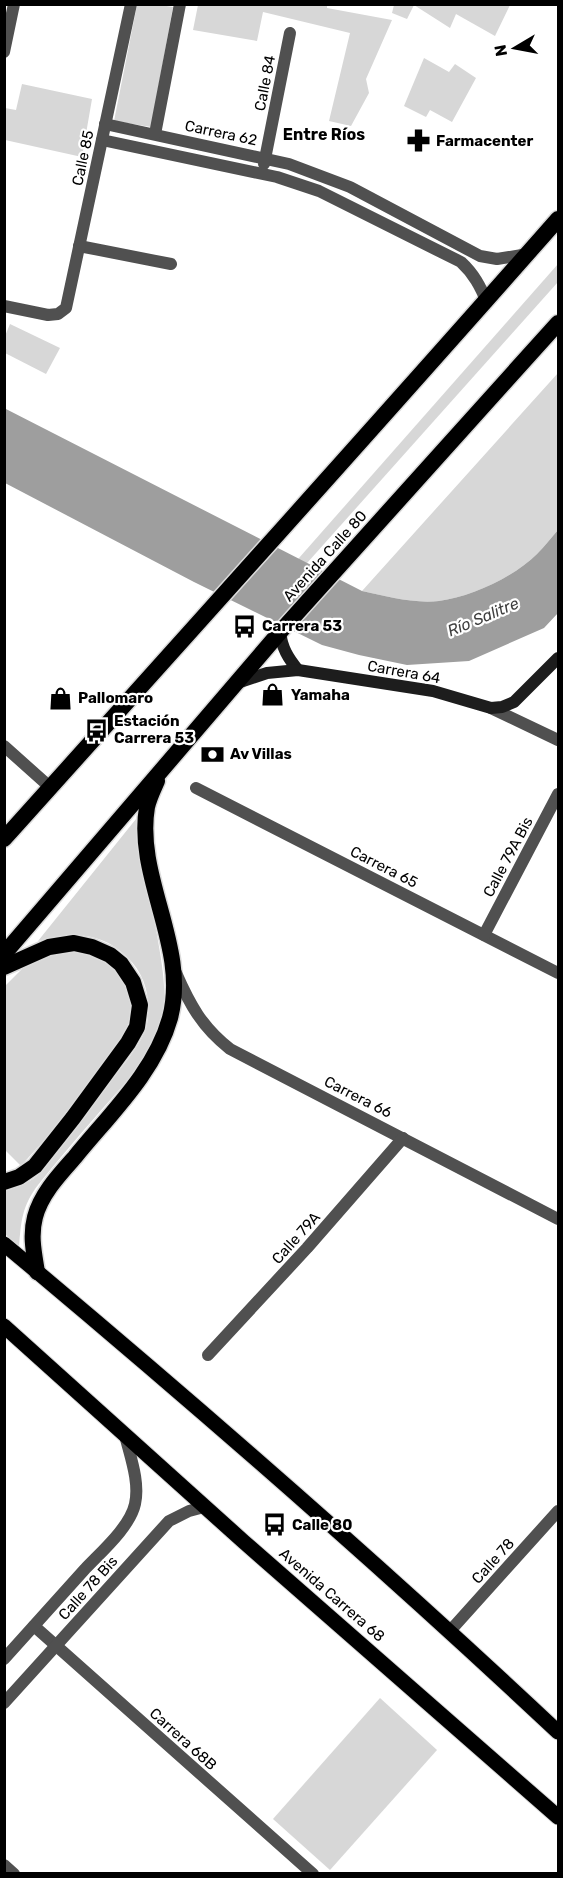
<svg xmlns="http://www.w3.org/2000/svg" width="563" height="1878" font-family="Rubik,sans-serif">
  <rect width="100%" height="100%" fill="#fff"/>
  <!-- green -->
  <g fill="#d7d7d7">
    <polygon points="137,5 160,5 173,7 151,127 114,121"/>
    <polygon points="198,5 327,5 327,8 392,20 366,79 369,93 351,126 329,121 350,33 263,12 257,41 193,30"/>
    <polygon points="394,5 394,4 510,5 495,36 456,14 450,28 414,5 407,19 392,13"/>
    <polygon points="424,58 449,72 455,64 476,78 452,122 430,110 426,117 404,106"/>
    <polygon points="22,84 92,99 82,157 5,140 5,108 16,110"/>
    <polygon points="558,264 558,282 291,581 284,575"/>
    <polygon points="10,324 60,348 46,374 5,353 5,336"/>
    <path d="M558,373v157c-7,8 -13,16 -21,24 -23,23 -66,43 -98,47 -25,3 -53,-5 -77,-10z"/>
    <path d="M136,819c-1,43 14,75 21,116 4,23 10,54 6,78 -6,40 -40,72 -66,102 -20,23 -40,46 -59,70 -16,21 -17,36 -19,62l-14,-13v-45l25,-8 7,-5c23,-29 45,-58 68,-87 12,-17 38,-45 42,-65 4,-25 -1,-49 -20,-67 -27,-26 -54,-25 -89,-16z"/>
    <path d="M64,950c9,1 23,1 31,5 21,10 37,30 37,54 -1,34 -86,130 -111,157l-16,-16 -1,-163 21,-21z"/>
    <polygon points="380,1698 437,1750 330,1870 273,1819"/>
  </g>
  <!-- water -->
  <path fill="#9e9e9e" d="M4,408l358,183c24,5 52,13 77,10 32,-4 75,-24 98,-47 8,-8 14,-16 21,-24v83l-14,15 -75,33 -62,4 -48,-10 -37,-10 -128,-63 -189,-99z"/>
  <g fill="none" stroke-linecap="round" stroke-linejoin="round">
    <defs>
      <g id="primary">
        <path d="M4,1244c189,158 375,320 554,488"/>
        <polyline points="4,1326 244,1542 558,1817"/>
      </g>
      <g id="trunk">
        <path d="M4,839c185,-206 371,-412 554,-620"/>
        <polyline points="4,954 280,632 558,323"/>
        <polyline points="4,967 49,947 74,943 92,947 110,955 121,964 133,982 140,1005 137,1027 128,1043 73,1118 35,1166 19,1177 4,1182"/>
        <path d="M37,1272c-3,-19 -7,-36 -2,-55 6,-23 24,-42 40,-60 34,-42 80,-85 95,-139 19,-71 -35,-140 -23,-211 2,-9 6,-17 10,-26"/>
      </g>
    </defs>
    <!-- primary casing -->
    <use href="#primary" stroke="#dbdbdb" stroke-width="17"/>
    <!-- trunk casing -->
    <use href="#trunk" stroke="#dbdbdb" stroke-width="19"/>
    <!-- minor -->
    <g stroke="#505050" stroke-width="12">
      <polyline points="4,52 14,4"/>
      <polyline points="105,124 289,164 350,187 480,256 497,259 528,254"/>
      <polyline points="155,134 180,4"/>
      <path d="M102,140l175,37 42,14 142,71c13,12 19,24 26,40"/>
      <polyline points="264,164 290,33"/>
      <polyline points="79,246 171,264"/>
      <polyline points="4,306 48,315 58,314 66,308 131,4"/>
      <polyline points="4,746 51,788"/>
      <polyline points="196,788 558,973"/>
      <polyline points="484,935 558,794"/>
      <path d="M176,973c14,32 26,54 54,76l328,170"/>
      <polyline points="208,1355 307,1248 403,1138"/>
      <polyline points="34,1626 313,1874"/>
      <polyline points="450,1631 558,1511"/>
    </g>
    <!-- tertiary -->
    <g stroke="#505050" stroke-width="12">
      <polyline points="491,708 558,740"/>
      <path d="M4,1659c27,-30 54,-60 81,-90 16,-17 45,-42 50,-65 5,-22 -5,-48 -10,-69"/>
      <polyline points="4,1703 169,1521 189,1511 204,1507"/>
      <polyline points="4,1865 14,1874"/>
    </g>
    <!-- secondary -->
    <g stroke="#1d1d1d" stroke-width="12">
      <path d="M280,632c2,16 8,26 18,38"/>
      <polyline points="237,683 267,673 298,670 433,691 491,708 502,707 514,702 558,658"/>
    </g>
    <!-- primary -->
    <use href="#primary" stroke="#000" stroke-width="15"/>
    <!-- trunk -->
    <use href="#trunk" stroke="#000" stroke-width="16"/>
  </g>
  <!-- icons -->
  <defs>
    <symbol id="pharmacy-bare" viewBox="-9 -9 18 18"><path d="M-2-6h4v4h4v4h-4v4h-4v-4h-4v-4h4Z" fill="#000" stroke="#fff" stroke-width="2.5" paint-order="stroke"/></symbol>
    <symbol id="bus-bare" viewBox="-9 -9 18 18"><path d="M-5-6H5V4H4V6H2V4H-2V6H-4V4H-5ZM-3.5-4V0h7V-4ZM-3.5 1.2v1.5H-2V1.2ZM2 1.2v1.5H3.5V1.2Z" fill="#000" stroke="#fff" stroke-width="2.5" paint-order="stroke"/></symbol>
    <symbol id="shop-bare" viewBox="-9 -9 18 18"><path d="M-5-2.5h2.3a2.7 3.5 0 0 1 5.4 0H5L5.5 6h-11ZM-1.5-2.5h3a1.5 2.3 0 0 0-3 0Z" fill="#000" stroke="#fff" stroke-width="2.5" paint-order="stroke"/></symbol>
    <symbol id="bank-bare" viewBox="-9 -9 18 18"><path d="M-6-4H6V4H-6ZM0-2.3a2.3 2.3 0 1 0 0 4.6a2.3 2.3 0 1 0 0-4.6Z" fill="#000" stroke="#fff" stroke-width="2.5" paint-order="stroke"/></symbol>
  </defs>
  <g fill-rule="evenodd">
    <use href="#pharmacy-bare" x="402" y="124" width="33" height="33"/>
    <use href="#bus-bare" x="228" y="610" width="33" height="33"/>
    <use href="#shop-bare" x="256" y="678" width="33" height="33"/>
    <use href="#shop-bare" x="44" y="682" width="33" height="33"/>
    <use href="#bus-bare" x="80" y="714" width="33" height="33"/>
    <use href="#bank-bare" x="196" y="738" width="33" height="33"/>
    <use href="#bus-bare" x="258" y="1508" width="33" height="33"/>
  </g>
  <g text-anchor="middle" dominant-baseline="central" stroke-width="4.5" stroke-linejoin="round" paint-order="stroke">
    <!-- street labels -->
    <g font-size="15" fill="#000" stroke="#fff">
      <text transform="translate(265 83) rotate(-79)">Calle 84</text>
      <text transform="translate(221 133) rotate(12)">Carrera 62</text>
      <text transform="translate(83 158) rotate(-78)">Calle 85</text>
      <text transform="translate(325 556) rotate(-48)">Avenida Calle 80</text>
      <text transform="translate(404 672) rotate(10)">Carrera 64</text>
      <text transform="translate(508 857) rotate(-62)">Calle 79A Bis</text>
      <text transform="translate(384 867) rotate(27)">Carrera 65</text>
      <text transform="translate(358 1097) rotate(27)">Carrera 66</text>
      <text transform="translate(296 1238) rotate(-48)">Calle 79A</text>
      <text transform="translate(493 1561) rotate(-48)">Calle 78</text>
      <text transform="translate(88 1588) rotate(-48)">Calle 78 Bis</text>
      <text transform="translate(332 1595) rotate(41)">Avenida Carrera 68</text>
      <text transform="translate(183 1739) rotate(42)">Carrera 68B</text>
    </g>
    <!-- poi labels -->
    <g font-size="15" font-weight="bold" fill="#000" stroke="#fff" text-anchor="start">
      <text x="436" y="141">Farmacenter</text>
      <text x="262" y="626">Carrera 53</text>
      <text x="291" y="695">Yamaha</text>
      <text x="78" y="698">Pallomaro</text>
      <text x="114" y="721">Estación<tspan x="114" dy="17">Carrera 53</tspan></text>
      <text x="230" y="754">Av Villas</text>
      <text x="292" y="1525">Calle 80</text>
    </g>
    <!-- neighbourhood labels -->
    <g font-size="16" font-weight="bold" fill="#000" stroke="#fff">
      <text x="324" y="134">Entre Ríos</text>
    </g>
    <!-- water labels -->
    <g font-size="16" font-style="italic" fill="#3f3f3f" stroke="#fff">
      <text transform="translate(483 617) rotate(-23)">Río Salitre</text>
    </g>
  </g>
  <!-- border -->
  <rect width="563" height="1878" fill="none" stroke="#000000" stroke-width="12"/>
  <!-- north arrow -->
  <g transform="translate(515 48) rotate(260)" stroke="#ffffff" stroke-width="4.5" paint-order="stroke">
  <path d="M0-4.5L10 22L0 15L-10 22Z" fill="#000000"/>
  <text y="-9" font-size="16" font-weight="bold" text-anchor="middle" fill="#000000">N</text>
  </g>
</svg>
